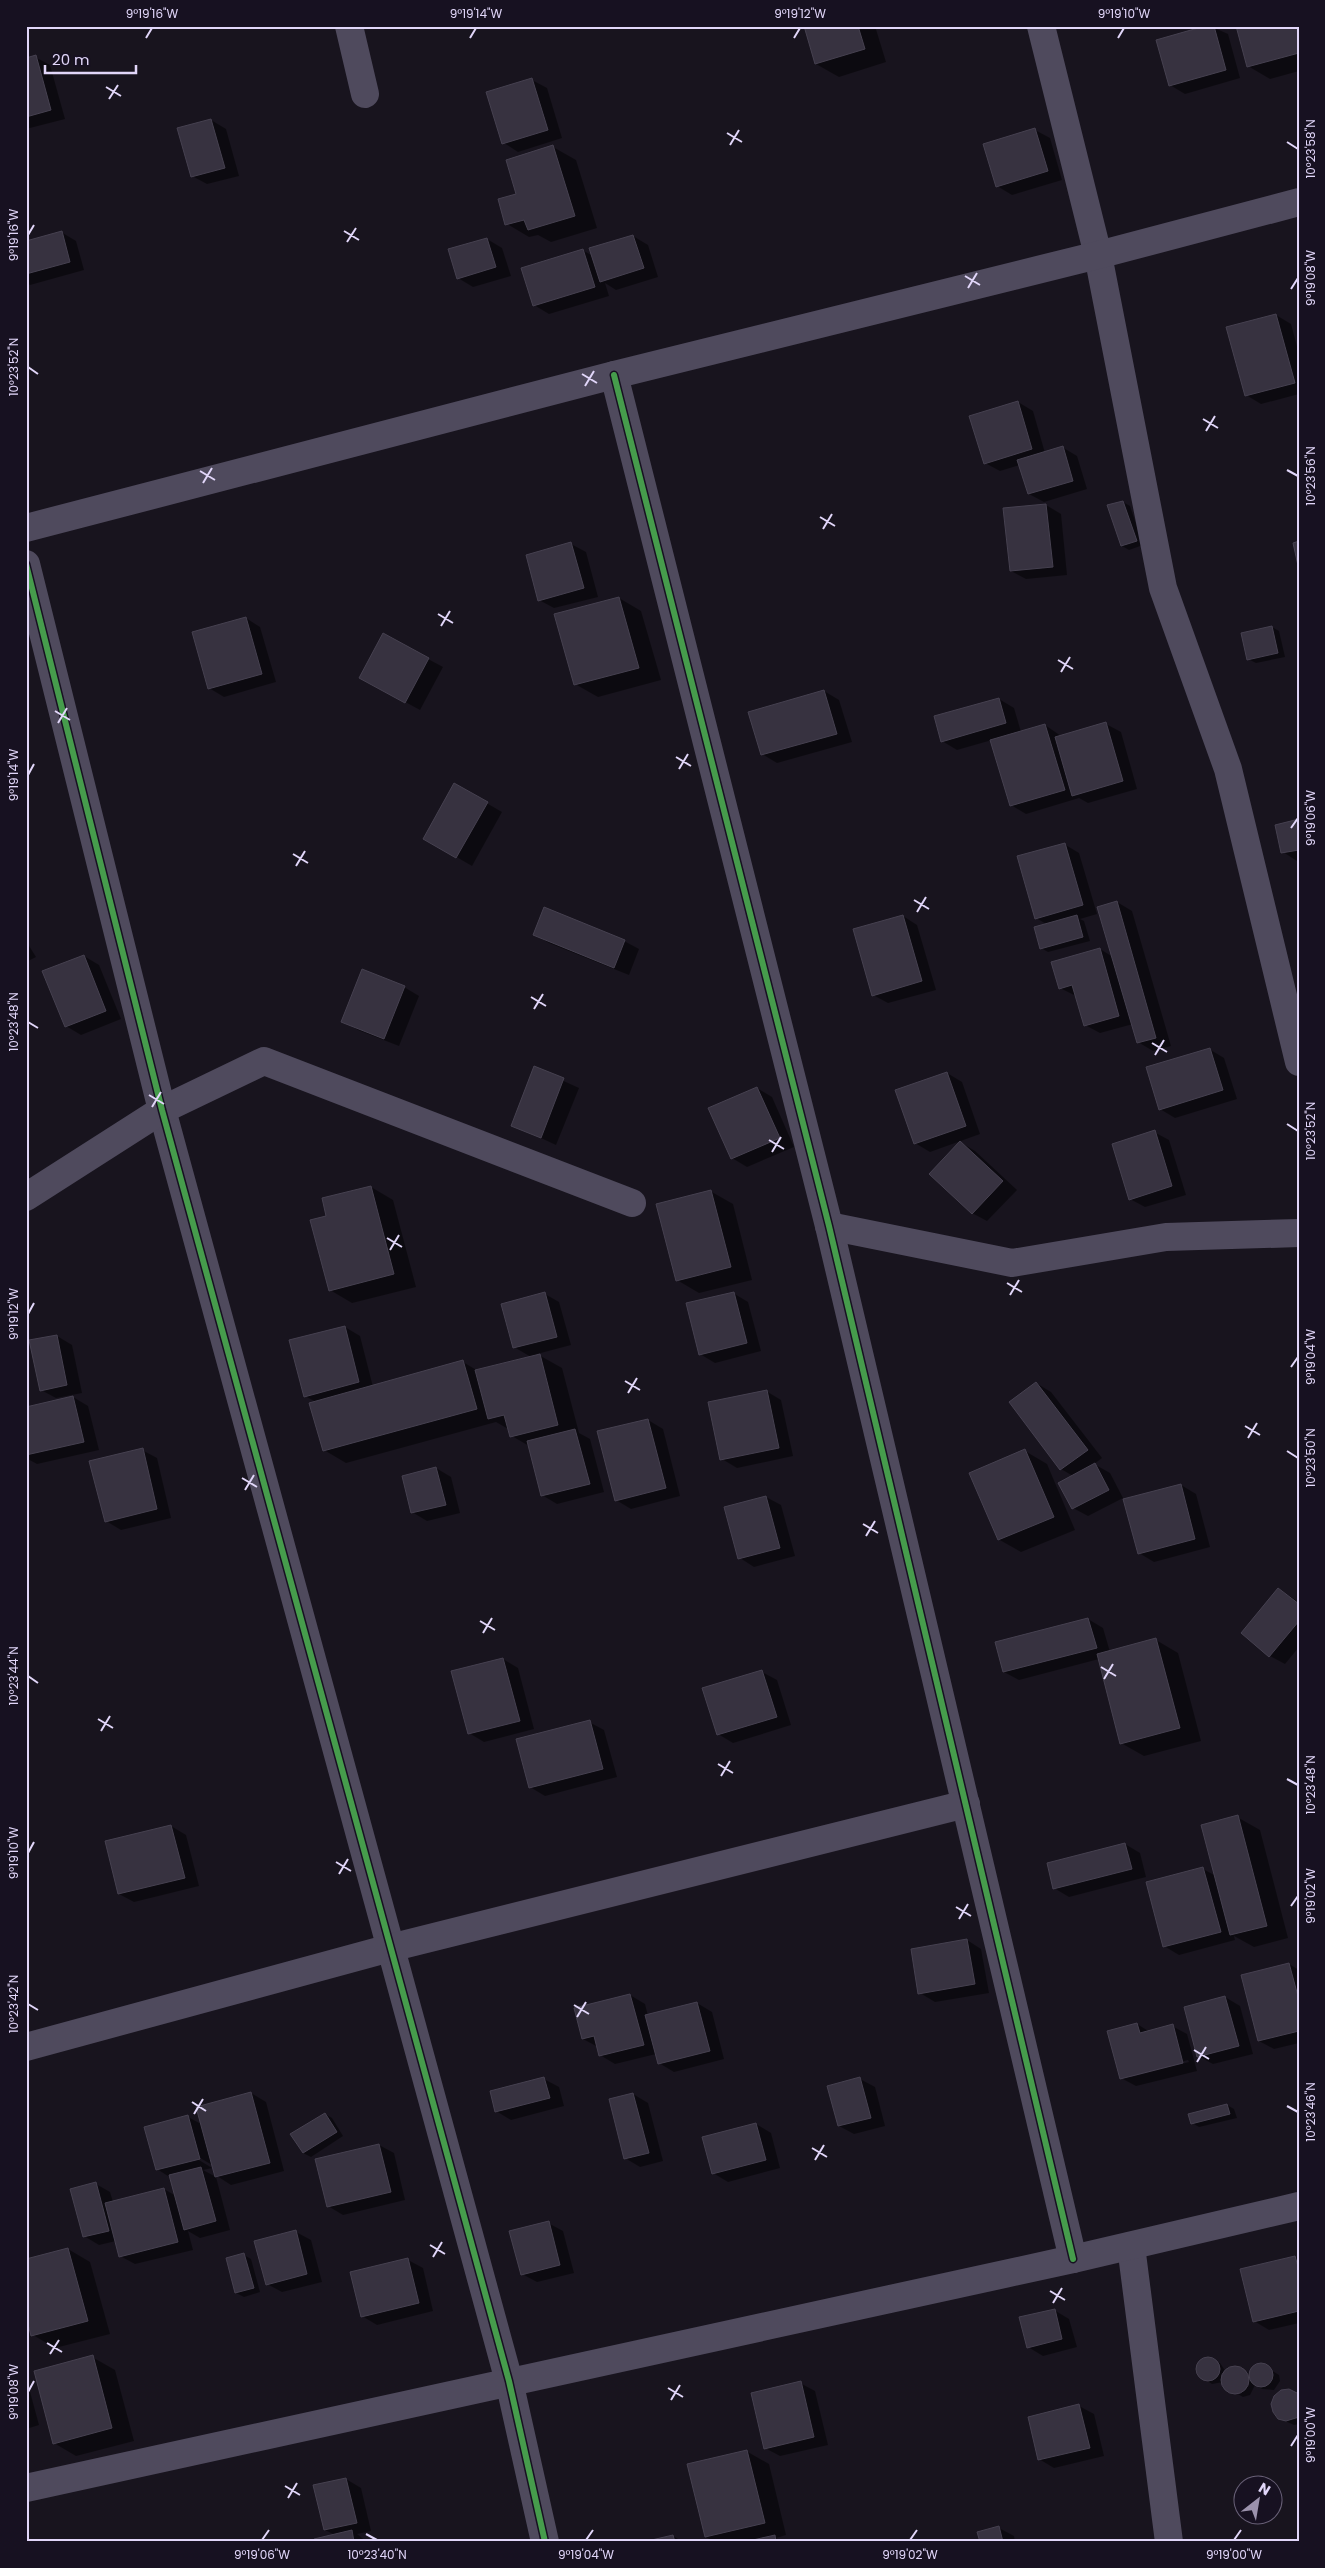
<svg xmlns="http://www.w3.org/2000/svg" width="1325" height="2568" font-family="Poppins,sans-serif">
  <rect width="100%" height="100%" fill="#18141e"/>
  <!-- shadow -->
  <g fill="#0007" fill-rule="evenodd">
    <polygon points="805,26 875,26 886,62 839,77 816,64"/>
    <polygon points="1210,26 1228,34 1240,78 1185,94 1170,85"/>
    <polygon points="1237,26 1299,26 1299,71 1270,79 1248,66"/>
    <polygon points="35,57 50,65 65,119 26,129 26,59"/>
    <polygon points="532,80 547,88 562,138 518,152 504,143"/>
    <polygon points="211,120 226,129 239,176 207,184 192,176"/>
    <polygon points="1035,130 1050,138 1062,180 1012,195 997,186"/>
    <polygon points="553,147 576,160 597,228 551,242 538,235 529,237 507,224"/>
    <polygon points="61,232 76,241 84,270 30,285 26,283 26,242"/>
    <polygon points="633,236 648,245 658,277 616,290 605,283 609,296 549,314 534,305 582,250 593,256"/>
    <polygon points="487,239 502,248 511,276 473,287 458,278"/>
    <polygon points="1276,315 1291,324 1299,354 1299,394 1261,404 1246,395"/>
    <polygon points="1018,402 1033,411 1045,453 1062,447 1077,456 1087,489 1044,502 1029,494 1020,465 1000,471 985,463"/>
    <polygon points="1123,502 1130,506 1143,545 1129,550 1122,546"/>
    <polygon points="1046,505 1061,514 1067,575 1026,579 1011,571"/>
    <polygon points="571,544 586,552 598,597 554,608 539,600"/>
    <polygon points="619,598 641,611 661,680 598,697 575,684"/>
    <polygon points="246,618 260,627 276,682 224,697 209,688"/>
    <polygon points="1272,627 1279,631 1285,657 1256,663 1248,659"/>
    <polygon points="428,659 443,667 420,710 376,686"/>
    <polygon points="824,691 839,700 852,742 777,763 762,754"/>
    <polygon points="999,699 1014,708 1021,732 1045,725 1061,736 1106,724 1121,732 1137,789 1088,803 1079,798 1026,814 1011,805 992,740 957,750 942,741"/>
    <polygon points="455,785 502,812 472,866 424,838"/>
    <polygon points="1299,821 1299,861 1297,861 1283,852"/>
    <polygon points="1064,844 1079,853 1097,914 1080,919 1084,921 1090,941 1048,952 1041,948 1048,925 1036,918"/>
    <polygon points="1117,902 1132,911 1171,1046 1153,1051 1138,1042 1133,1024 1100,1033 1085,1025 1076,996 1060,988 1100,949 1113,957"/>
    <polygon points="903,916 917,925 936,990 888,1003 873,995"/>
    <polygon points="534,934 624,941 639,949 629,975 549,943"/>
    <polygon points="26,941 36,957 26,962"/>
    <polygon points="84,956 99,965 121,1019 81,1035 66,1026"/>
    <polygon points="404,987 419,996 399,1046 358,1030 343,1021"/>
    <polygon points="1209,1049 1224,1058 1237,1099 1175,1118 1160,1109"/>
    <polygon points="535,1068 579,1088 556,1145 513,1125"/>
    <polygon points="947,1073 962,1082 980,1134 930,1152 915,1143"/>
    <polygon points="757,1088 772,1097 794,1147 747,1167 732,1158"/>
    <polygon points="1154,1132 1169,1140 1186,1195 1145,1207 1130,1199"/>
    <polygon points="960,1142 975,1151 1017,1190 987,1221 972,1213"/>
    <polygon points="371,1187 393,1200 416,1287 352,1303 330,1290 328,1217"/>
    <polygon points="710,1191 733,1204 752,1280 699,1293 677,1280"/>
    <polygon points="733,1293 748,1302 761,1351 715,1363 700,1354"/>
    <polygon points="545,1294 559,1302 571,1345 537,1354 562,1368 579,1433 590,1439 604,1492 557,1504 542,1495 529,1446 512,1436 510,1430 496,1422 346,1463 324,1450 316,1402 305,1396 345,1327 360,1336 373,1387 463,1362 478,1371 531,1357 514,1347"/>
    <polygon points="57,1336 72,1345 82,1393 56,1398 41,1390 31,1341"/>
    <polygon points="1036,1383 1051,1392 1102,1458 1094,1464 1110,1473 1123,1498 1088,1516 1073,1508 1073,1476 1061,1469"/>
    <polygon points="766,1391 781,1400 793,1456 737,1468 722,1459"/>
    <polygon points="73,1397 88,1406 99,1450 37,1464 26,1458 26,1408"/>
    <polygon points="648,1420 663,1429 680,1496 631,1509 616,1500"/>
    <polygon points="142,1450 157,1458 171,1518 121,1530 106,1521"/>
    <polygon points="1025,1451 1047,1464 1075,1530 1021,1552 998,1539"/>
    <polygon points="436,1468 451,1477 460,1513 427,1521 412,1512"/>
    <polygon points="1181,1485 1196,1494 1210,1547 1154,1562 1139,1553"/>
    <polygon points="766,1497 781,1505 795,1556 754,1567 740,1558"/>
    <polygon points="1278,1589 1299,1602 1299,1647 1285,1664 1270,1656"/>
    <polygon points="1088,1619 1103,1628 1110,1652 1156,1640 1178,1653 1201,1741 1144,1756 1121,1743 1099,1659 1019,1680 1004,1672"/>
    <polygon points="503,1659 518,1668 534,1729 484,1742 469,1733"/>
    <polygon points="762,1672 777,1680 791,1725 733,1743 718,1734"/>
    <polygon points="589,1722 604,1730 617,1777 545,1796 530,1787"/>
    <polygon points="1237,1817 1260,1830 1288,1938 1254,1947 1234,1936 1235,1940 1179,1955 1164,1946 1203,1869 1216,1876"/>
    <polygon points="171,1826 186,1835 199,1886 134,1902 119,1894"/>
    <polygon points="1125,1844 1140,1853 1146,1877 1069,1897 1054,1888"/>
    <polygon points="967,1940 981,1949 989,1993 935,2002 920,1993"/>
    <polygon points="1289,1964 1299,1970 1299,2043 1274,2049 1259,2041"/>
    <polygon points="630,1995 645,2004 648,2016 697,2003 712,2012 724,2059 674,2072 659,2063 656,2054 615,2064 600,2055 598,2047 583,2039"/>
    <polygon points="1225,1997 1240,2006 1253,2054 1213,2064 1198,2056"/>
    <path d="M1137,2024l13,8 22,-6 15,8 10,37 -61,15 -15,-8zM1188,2060l1,2 -58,15v-2z"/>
    <polygon points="544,2079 559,2087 564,2106 511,2120 496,2111"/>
    <polygon points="860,2079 875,2087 885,2126 854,2134 839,2126"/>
    <polygon points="251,2093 266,2102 284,2171 231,2185 217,2176 214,2166 195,2155 194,2157 212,2168 203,2170 216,2177 230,2230 200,2238 188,2231 193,2250 135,2264 120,2256 116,2241 99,2245 84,2236 96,2184 110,2192 113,2202 164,2189 176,2196 171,2178 157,2169 188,2117 203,2125"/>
    <polygon points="633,2094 648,2103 663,2161 640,2167 625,2158"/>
    <polygon points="1227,2105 1234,2109 1237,2118 1199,2127 1192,2123"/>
    <polygon points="325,2114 332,2118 343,2136 311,2157 303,2153"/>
    <polygon points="756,2124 771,2133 780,2168 728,2182 713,2173"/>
    <polygon points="379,2145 394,2153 405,2200 343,2215 328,2206"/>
    <polygon points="548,2223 563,2231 574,2273 537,2282 522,2274"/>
    <polygon points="296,2232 311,2240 322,2282 282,2292 267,2284"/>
    <polygon points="68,2249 90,2262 110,2334 55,2348 33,2335"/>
    <polygon points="244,2255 251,2259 260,2292 244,2297 236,2293"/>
    <polygon points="1295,2257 1299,2259 1299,2323 1269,2330 1254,2321"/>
    <polygon points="408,2260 423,2268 433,2311 377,2325 362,2316"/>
    <polygon points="1054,2310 1069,2319 1077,2347 1043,2356 1028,2347"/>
    <polygon points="92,2357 115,2370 134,2441 76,2456 54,2443"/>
    <polygon points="1205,2358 1220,2363 1226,2372 1234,2367 1249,2374 1256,2365 1261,2364 1279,2375 1280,2381 1274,2390 1262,2389 1255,2385 1250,2395 1243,2397 1224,2386 1223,2382 1212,2384 1198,2375 1197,2368 1199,2362"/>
    <polygon points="26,2377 39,2425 26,2429"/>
    <polygon points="800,2383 815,2391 828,2445 780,2456 765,2448"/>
    <polygon points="1299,2394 1299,2424 1294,2425 1279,2418"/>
    <polygon points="1079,2406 1094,2414 1104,2456 1054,2468 1039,2459"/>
    <polygon points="746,2451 769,2464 786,2535 776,2538 783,2542 715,2542 706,2537"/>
    <polygon points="346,2479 361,2488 371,2531 357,2534 367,2542 316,2542 335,2535 325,2530"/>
    <polygon points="999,2528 1014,2536 1015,2542 981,2542"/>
    <polygon points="673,2536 683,2542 649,2542"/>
  </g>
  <!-- building -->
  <g fill="#373240" stroke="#464150">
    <polygon points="804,26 858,26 865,49 815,64"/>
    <polygon points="1205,26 1214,26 1226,70 1169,86 1156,40"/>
    <polygon points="1236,26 1297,26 1299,53 1247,67"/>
    <polygon points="36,55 51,110 26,117 26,58"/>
    <polygon points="532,78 548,130 502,144 486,92"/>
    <polygon points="211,119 225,168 191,177 177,128"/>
    <polygon points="1035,128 1048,171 996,187 983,144"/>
    <polygon points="553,145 575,216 528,230 524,220 505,225 498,199 516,194 506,160"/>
    <polygon points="62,231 70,262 26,274 26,241"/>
    <polygon points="633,235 644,268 600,282 589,248"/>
    <polygon points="487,238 496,267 457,279 448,249"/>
    <polygon points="583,249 595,287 533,306 521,268"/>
    <polygon points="1276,314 1295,383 1245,396 1226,327"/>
    <polygon points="1018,401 1032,449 984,464 969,416"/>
    <polygon points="1063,446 1073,481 1028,494 1017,460"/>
    <polygon points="1123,501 1137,541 1121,546 1107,505"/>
    <polygon points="1046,504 1053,567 1010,571 1003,508"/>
    <polygon points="1299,541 1299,570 1293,543"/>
    <polygon points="571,542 584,588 538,601 526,555"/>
    <polygon points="619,597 639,668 574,685 554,614"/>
    <polygon points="246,617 262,674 208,689 192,632"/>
    <polygon points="1272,626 1278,653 1247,660 1241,633"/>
    <polygon points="383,633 429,658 405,703 359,678"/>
    <polygon points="824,690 837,734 761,755 748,712"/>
    <polygon points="999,698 1006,723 941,742 934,716"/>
    <polygon points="1106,722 1123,781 1072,796 1055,737"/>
    <polygon points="1045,724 1065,790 1010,806 990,740"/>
    <polygon points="454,783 488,802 456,858 423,839"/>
    <polygon points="1299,819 1299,850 1281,853 1275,825"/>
    <polygon points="1065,843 1083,905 1035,919 1017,856"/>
    <polygon points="1117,901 1156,1038 1137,1043 1097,907"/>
    <polygon points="544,907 625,940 614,968 533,935"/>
    <polygon points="903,915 922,981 872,996 853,929"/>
    <polygon points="1077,915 1083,937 1040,949 1034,927"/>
    <polygon points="1100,948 1119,1016 1084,1026 1072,985 1059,989 1051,962"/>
    <polygon points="84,955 106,1011 65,1027 42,971"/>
    <polygon points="362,969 405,986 384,1039 341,1022"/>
    <polygon points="1210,1048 1223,1090 1159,1110 1146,1067"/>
    <polygon points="534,1066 564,1078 541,1138 511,1126"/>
    <polygon points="947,1072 966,1126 914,1144 895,1090"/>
    <polygon points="757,1087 780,1138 731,1159 708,1108"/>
    <polygon points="1155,1130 1172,1186 1129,1200 1112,1144"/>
    <polygon points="960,1141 1003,1181 972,1214 929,1174"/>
    <polygon points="371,1186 394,1274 329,1291 310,1220 326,1216 322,1198"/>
    <polygon points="711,1190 731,1267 676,1281 656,1204"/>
    <polygon points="545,1292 557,1337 513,1348 501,1304"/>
    <polygon points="734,1292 747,1343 699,1355 686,1303"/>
    <polygon points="345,1326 359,1382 304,1397 289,1340"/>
    <polygon points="57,1335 67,1385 40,1391 29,1340"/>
    <polygon points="540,1354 558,1425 510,1437 504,1415 488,1419 475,1370"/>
    <polygon points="463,1360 477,1409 323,1451 309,1403"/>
    <polygon points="1036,1382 1088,1450 1060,1470 1009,1402"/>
    <polygon points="767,1390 779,1448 720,1460 708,1402"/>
    <polygon points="73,1396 84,1442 26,1455 26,1407"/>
    <polygon points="648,1419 666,1488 615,1501 597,1431"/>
    <polygon points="575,1429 590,1484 541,1496 527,1441"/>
    <polygon points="143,1448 157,1509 105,1522 89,1461"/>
    <polygon points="1025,1449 1054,1517 998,1540 969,1473"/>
    <polygon points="1095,1463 1109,1490 1072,1509 1058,1483"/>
    <polygon points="436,1467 446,1505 411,1513 402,1476"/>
    <polygon points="1181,1484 1195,1539 1138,1554 1123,1499"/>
    <polygon points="766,1496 780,1548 738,1559 724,1507"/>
    <polygon points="1278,1588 1299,1604 1299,1621 1269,1657 1241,1633"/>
    <polygon points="1088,1618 1097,1648 1003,1672 995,1642"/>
    <polygon points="1156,1638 1180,1728 1120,1744 1097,1654"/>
    <polygon points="503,1658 520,1721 468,1734 451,1671"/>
    <polygon points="762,1670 777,1717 717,1735 702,1688"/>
    <polygon points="590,1720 603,1769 529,1788 516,1739"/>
    <polygon points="1238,1815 1267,1926 1230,1935 1201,1825"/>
    <polygon points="171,1825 185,1878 118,1894 105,1841"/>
    <polygon points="1125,1843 1132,1869 1053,1889 1047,1863"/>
    <polygon points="1203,1867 1221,1932 1163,1947 1146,1882"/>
    <polygon points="967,1939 975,1984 918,1994 911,1949"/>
    <polygon points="1289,1963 1299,2000 1299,2031 1258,2041 1241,1975"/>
    <polygon points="630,1994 644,2045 599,2056 594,2036 582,2039 574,2008"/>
    <polygon points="1225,1996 1239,2046 1197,2057 1184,2007"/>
    <polygon points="697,2002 710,2051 658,2064 645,2015"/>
    <polygon points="1137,2023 1140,2033 1173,2024 1183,2063 1120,2079 1107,2031"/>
    <polygon points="544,2077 550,2098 495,2112 490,2091"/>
    <polygon points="860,2077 871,2118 838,2126 827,2086"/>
    <polygon points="251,2092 270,2163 215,2177 196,2107"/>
    <polygon points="633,2093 649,2153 624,2159 609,2099"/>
    <polygon points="1227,2104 1230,2114 1191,2124 1188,2114"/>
    <polygon points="325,2113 337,2132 303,2153 290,2134"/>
    <polygon points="188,2115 200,2159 156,2170 144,2127"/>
    <polygon points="756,2123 766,2160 712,2174 702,2137"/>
    <polygon points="379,2144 391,2192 327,2207 315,2159"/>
    <polygon points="201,2167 216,2221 184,2230 169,2175"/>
    <polygon points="96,2182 109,2231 83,2237 70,2189"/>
    <polygon points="164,2188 178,2242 119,2257 105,2203"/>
    <polygon points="549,2221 560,2265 521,2275 509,2231"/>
    <polygon points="296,2230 307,2274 266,2285 254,2241"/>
    <polygon points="68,2248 88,2321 31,2336 26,2316 26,2259"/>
    <polygon points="244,2253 254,2288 235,2293 226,2258"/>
    <polygon points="1295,2256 1299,2270 1299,2311 1253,2322 1240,2269"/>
    <polygon points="408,2258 419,2303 361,2317 350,2272"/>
    <polygon points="1055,2309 1062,2339 1027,2348 1019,2317"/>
    <polygon points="93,2355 112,2428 53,2444 34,2371"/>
    <circle cx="1208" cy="2369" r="12"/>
    <circle cx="1261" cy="2375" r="12"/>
    <circle cx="1235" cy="2380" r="14"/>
    <polygon points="801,2381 814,2437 764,2449 751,2393"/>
    <polygon points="1289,2389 1299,2394 1299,2417 1286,2421 1278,2419 1273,2412 1271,2404 1274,2396 1281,2390"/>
    <polygon points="1079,2404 1090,2448 1038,2460 1028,2417"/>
    <polygon points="747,2450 765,2523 705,2537 687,2464"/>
    <polygon points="346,2478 357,2523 324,2530 313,2485"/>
    <polygon points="999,2526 1003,2542 980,2542 977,2532"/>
    <polygon points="352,2530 354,2542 314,2542 314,2539"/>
    <polygon points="673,2535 675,2542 643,2542"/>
    <polygon points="775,2535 776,2542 744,2542"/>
  </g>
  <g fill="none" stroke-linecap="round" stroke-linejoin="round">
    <!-- minor -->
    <g stroke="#4f4a5d" stroke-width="28">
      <polyline points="349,26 365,94"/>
      <polyline points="1041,26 1098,255 1163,588 1228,769 1299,1062"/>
      <polyline points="614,375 829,1226 1073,2259"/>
      <polyline points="26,528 614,375 1098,255 1299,202"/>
      <polyline points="26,564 162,1110 509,2381 545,2542"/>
      <polyline points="26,1197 162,1110 264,1061 632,1203"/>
      <polyline points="829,1226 1012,1263 1166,1237 1299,1233"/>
      <polyline points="26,2047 390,1948 966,1804"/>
      <polyline points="1131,2246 1169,2542"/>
      <polyline points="26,2488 1073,2259 1299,2206"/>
    </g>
    <defs>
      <g id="cycleway">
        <polyline points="614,375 829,1226 1073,2259"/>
        <polyline points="26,564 162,1110 509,2381 545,2542"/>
      </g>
    </defs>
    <!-- cycleway casing -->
    <use href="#cycleway" stroke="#171121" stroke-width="9"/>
    <!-- cycleway -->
    <use href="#cycleway" stroke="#469c4c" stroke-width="6"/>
  </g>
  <!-- ticks -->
  <path fill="none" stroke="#e1d6f9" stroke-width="2" d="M146,38l6,-10M470,38l6,-10M794,38l6,-10M1118,38l6,-10M106,87l15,9M109,99l9,-14M727,133l15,9M1287,142l11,7M730,145l9,-15M344,231l15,9M28,235l6,-10M347,242l9,-14M965,276l15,9M968,288l9,-15M1291,289l7,-11M28,367l10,7M582,374l15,9M585,386l9,-15M1203,419l15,9M1206,431l9,-15M1287,470l11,6M200,471l15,9M203,483l9,-15M820,517l15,9M823,529l9,-15M438,614l15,9M441,626l9,-15M1058,660l15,9M1061,672l9,-15M55,711l15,9M58,723l9,-15M676,757l15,9M679,769l9,-15M28,775l6,-11M1291,828l7,-10M293,854l15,9M296,866l9,-15M914,900l15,9M917,912l9,-15M531,997l15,9M534,1009l9,-15M28,1022l10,6M1152,1043l15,9M1155,1055l9,-15M149,1095l15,9M152,1107l9,-15M1287,1124l11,7M769,1140l15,9M772,1152l9,-15M387,1238l15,9M390,1250l9,-15M1007,1283l15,9M1010,1295l9,-15M28,1314l6,-11M1291,1367l7,-10M625,1381l15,9M628,1393l9,-15M1245,1426l15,9M1248,1438l9,-15M1287,1451l11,7M242,1478l15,9M245,1490l9,-15M863,1524l15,9M866,1536l9,-15M480,1621l15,9M483,1633l9,-15M1101,1667l15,9M28,1676l10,7M1104,1679l9,-15M98,1719l15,9M101,1731l9,-15M718,1764l15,9M721,1776l9,-15M1287,1779l11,6M28,1853l6,-11M336,1862l15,9M339,1874l9,-15M1291,1906l7,-10M956,1907l15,9M959,1919l9,-15M28,2004l10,6M574,2005l15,9M577,2017l9,-15M1194,2050l15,9M1197,2062l9,-15M192,2102l14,9M1287,2106l11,6M194,2114l9,-15M812,2148l15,9M815,2160l9,-15M430,2245l15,9M433,2257l9,-15M1050,2291l15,9M1053,2303l9,-15M47,2343l15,9M50,2354l9,-14M668,2388l15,9M28,2392l6,-11M671,2400l9,-15M1291,2446l7,-11M285,2486l15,9M288,2498l9,-15M366,2534l11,6M262,2540l7,-10M586,2540l7,-10M910,2540l7,-10M1234,2540l7,-10"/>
  <!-- border -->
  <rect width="1325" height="2568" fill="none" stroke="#171121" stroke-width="55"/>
  <!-- north arrow -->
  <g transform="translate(1258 2500) rotate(31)"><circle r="24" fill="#171121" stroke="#686077"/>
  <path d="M0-4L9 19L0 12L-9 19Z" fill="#9b92ac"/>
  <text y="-8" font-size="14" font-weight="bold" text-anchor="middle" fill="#e1d6f9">N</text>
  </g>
  <!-- scale -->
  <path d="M45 65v8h91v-8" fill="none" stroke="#e1d6f9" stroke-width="2.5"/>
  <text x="52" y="65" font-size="15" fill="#e1d6f9" stroke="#171121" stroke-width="4" paint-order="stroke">20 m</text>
  <rect x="28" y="28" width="1270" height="2512" fill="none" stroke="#e1d6f9" stroke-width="2"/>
  <g font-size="12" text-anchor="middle" fill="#e1d6f9">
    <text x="152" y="18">9°19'16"W</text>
    <text x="476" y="18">9°19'14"W</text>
    <text x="800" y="18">9°19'12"W</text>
    <text x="1124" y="18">9°19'10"W</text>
    <text transform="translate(1311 149) rotate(-90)" y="4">10°23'58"N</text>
    <text transform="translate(14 235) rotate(-90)" y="4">9°19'16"W</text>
    <text transform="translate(1311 278) rotate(-90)" y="4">9°19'08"W</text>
    <text transform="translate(14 367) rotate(-90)" y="4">10°23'52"N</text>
    <text transform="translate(1311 476) rotate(-90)" y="4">10°23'56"N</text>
    <text transform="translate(14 775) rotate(-90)" y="4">9°19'14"W</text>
    <text transform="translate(1311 818) rotate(-90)" y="4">9°19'06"W</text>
    <text transform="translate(14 1022) rotate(-90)" y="4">10°23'48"N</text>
    <text transform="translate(1311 1131) rotate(-90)" y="4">10°23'52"N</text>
    <text transform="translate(14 1314) rotate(-90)" y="4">9°19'12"W</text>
    <text transform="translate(1311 1357) rotate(-90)" y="4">9°19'04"W</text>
    <text transform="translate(1311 1458) rotate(-90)" y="4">10°23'50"N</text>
    <text transform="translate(14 1676) rotate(-90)" y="4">10°23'44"N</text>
    <text transform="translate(1311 1785) rotate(-90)" y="4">10°23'48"N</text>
    <text transform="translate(14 1853) rotate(-90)" y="4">9°19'10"W</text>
    <text transform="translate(1311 1896) rotate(-90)" y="4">9°19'02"W</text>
    <text transform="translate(14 2004) rotate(-90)" y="4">10°23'42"N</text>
    <text transform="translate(1311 2112) rotate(-90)" y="4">10°23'46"N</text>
    <text transform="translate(14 2392) rotate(-90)" y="4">9°19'08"W</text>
    <text transform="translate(1311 2435) rotate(-90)" y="4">9°19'00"W</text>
    <text x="262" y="2559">9°19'06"W</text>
    <text x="377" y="2559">10°23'40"N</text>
    <text x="586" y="2559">9°19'04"W</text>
    <text x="910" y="2559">9°19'02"W</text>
    <text x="1234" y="2559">9°19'00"W</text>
  </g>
</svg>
